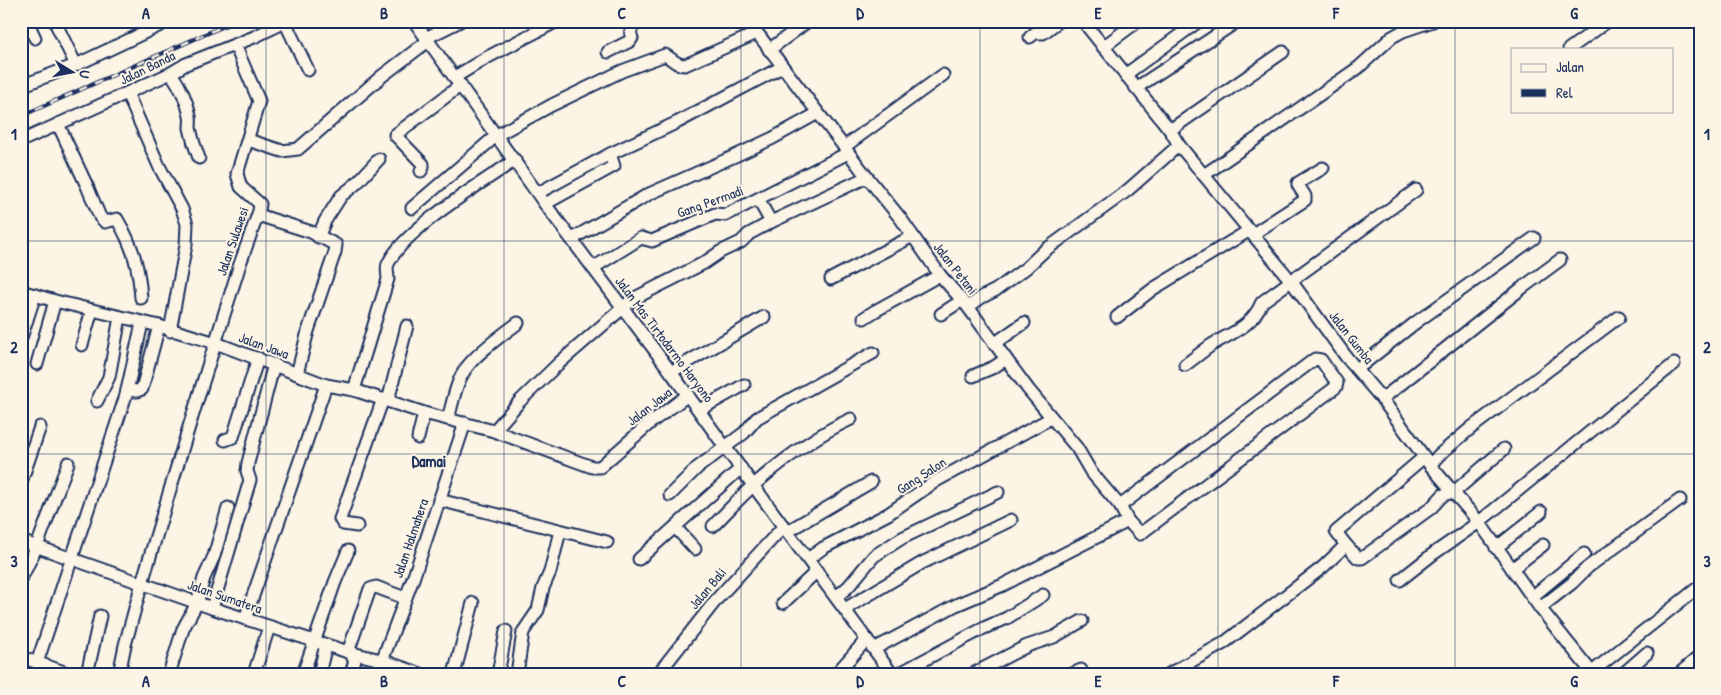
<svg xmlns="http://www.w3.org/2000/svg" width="1721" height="695" font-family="'Patrick Hand',sans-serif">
  <rect width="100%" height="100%" fill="#fcf5e5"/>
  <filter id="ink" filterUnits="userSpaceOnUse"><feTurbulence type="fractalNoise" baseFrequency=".02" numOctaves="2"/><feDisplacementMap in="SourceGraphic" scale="10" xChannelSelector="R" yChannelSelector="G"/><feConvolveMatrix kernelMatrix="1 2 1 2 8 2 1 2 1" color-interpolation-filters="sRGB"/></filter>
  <g filter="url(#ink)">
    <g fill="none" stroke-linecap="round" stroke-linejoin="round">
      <defs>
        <g id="minor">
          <polyline points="27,21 35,38"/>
          <polyline points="62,21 57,24 57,26 76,65"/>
          <polyline points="414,21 545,204 671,372 725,447 892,674"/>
          <polyline points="748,21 867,177 901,219 940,275 968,307 1028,389 1077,448 1091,472 1120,506 1128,521 1140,534 1336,387 1337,383 1321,360 1315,359 1120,506"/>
          <polyline points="1083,21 1170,130 1179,145 1291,281 1347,358 1382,399 1430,465 1479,522 1540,608 1593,674"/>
          <polyline points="285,22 308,70"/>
          <polyline points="1030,37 1035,33 1043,33 1059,21"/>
          <polyline points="426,38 460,21"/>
          <polyline points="1103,47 1138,21"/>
          <polyline points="1569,49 1608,21"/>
          <polyline points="769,50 808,21"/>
          <path d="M608,52l22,-11 2,-3c-4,-9 1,-12 8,-17"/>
          <path d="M171,73c9,13 16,27 19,43 1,4 0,8 0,12 2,10 5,20 9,30"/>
          <polyline points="1125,75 1199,21"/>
          <polyline points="455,77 486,58 557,21"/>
          <polyline points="21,86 76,65 169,21"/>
          <polyline points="1136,88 1238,21"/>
          <polyline points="127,93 159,166 182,209 187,224 186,245 170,331"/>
          <path d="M58,124l29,62 13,31 5,5 12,-3c16,27 22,48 24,79"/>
          <polyline points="1170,130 1283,52"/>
          <polyline points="248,140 282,151 298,149 382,76 428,41"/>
          <polyline points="21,141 171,73 186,64 254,37 287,21"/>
          <polyline points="844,147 943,75"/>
          <polyline points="421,171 423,167 423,164 395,135 461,85"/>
          <polyline points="1204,175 1358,68 1392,37 1403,31 1433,21"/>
          <polyline points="538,193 610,154 678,122 782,67"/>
          <polyline points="758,199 771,222"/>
          <polyline points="545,204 614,166 610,154"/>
          <path d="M412,208l85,-73 55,-30 70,-34 43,-16c8,4 10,10 20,10l72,-32"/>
          <polyline points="258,215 311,232 336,245 335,252 308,331 297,374"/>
          <polyline points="1253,234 1305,200 1305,196 1298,185 1298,183 1323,168"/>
          <polyline points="318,237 325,221 341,196 357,183 379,159"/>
          <polyline points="572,239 649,194 735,156 773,138 818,113"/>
          <polyline points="593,268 641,238 652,241 715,214 726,215 848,153"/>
          <polyline points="831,279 913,236"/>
          <polyline points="21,291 55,301 159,326 216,343 326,385 354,390 424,413 494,431 520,401 558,364 633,299 704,263 720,252 741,242 749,234 771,222 867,177"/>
          <polyline points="968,307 982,297 996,290 1026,268 1044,251 1128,190 1179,145"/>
          <polyline points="941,314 961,301"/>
          <polyline points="1117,317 1153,289 1250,230"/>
          <polyline points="864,318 875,311 940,275"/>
          <polyline points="21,338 35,295"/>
          <polyline points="994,344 1024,323"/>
          <polyline points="82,345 92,310"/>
          <polyline points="37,364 55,301"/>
          <path d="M1185,365c8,-6 17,-13 25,-19 22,-14 41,-18 52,-44l154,-112"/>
          <polyline points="1357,369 1415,323 1534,238"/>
          <polyline points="671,372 764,317"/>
          <polyline points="973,376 994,367 1006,359"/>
          <polyline points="127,390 137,391 142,389 159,326"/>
          <path d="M354,390l34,-111c0,-5 -2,-11 0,-15 16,-35 94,-81 127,-104"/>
          <polyline points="1382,399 1522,288 1560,260"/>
          <polyline points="97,401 109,377 120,317"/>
          <polyline points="388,401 407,326"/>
          <polyline points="699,410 744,385"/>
          <path d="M448,419c5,-17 8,-38 19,-52 11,-15 36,-33 51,-44"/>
          <polyline points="494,431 592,467 600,467 650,423 688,395"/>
          <polyline points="418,438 424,413"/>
          <polyline points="225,440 233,437 258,358"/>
          <polyline points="1430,465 1439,455 1471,428 1619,317"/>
          <polyline points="21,482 40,427"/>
          <polyline points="670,495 697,468 744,433 757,418 873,353"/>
          <polyline points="439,500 607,542"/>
          <polyline points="357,526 343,524 340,519 383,399"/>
          <path d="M713,526c14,-14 27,-29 42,-42 29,-25 61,-49 96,-65"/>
          <polyline points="675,527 695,549"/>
          <polyline points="788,531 871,482"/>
          <polyline points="21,541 212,608 348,652 381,660 421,674"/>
          <polyline points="1346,545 1336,532 1424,457"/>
          <polyline points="1496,548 1541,512"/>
          <polyline points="639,559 741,468"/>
          <polyline points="808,559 823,548 888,514 936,481 1051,418"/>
          <polyline points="1512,569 1543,545"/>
          <polyline points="21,579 37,546 68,463"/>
          <polyline points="1400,580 1433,554 1479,522 1674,364"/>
          <polyline points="836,597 848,587 874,556 902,538 998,492"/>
          <polyline points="1532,597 1584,554"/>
          <polyline points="783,603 817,571"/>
          <polyline points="212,608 250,480 247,471 248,463 274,364"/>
          <polyline points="1540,608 1572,583 1588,567 1680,500"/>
          <polyline points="845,609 922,563 1011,520"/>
          <polyline points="245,619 326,385"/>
          <polyline points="874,649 956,605 1003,585 1128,521"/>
          <polyline points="348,652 370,589 376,587 405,598"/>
          <polyline points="21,657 70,674"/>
          <polyline points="37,663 126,395 142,323"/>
          <polyline points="1592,672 1700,586"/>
          <polyline points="87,674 100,616"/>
          <polyline points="119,674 125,645 142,583 188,430 240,264 259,211 260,204 241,187 237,174 259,101 235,45"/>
          <polyline points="169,674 183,629 197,603 204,578 214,556 228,508"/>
          <polyline points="254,674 269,627"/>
          <polyline points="303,674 335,582 348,551"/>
          <polyline points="319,674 326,645"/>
          <polyline points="351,674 355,660 353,658 353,653"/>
          <polyline points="377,674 414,576 465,423"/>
          <polyline points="454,674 473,603"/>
          <polyline points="498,674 506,631"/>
          <polyline points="517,674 523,632 538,610 543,588 550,572 560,531"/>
          <polyline points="658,674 716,600 784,526"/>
          <polyline points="836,674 867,639"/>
          <polyline points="898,674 984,628 1007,618 1043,595"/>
          <polyline points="973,674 1027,646 1054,637 1082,621"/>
          <polyline points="1072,674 1081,670"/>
          <polyline points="1169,674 1224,643 1323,567 1346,545 1358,558 1362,558 1431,508 1443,495 1454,492 1504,449"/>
          <polyline points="1623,674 1647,653"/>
          <polyline points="1679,674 1700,656"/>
        </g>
      </defs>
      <!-- minor casing -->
      <use href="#minor" stroke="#1b2f5e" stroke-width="15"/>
      <!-- minor -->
      <use href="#minor" stroke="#fcf5e5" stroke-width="11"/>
      <defs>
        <polyline id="rail" points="21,116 235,21"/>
      </defs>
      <!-- rail casing -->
      <use href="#rail" stroke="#1b2f5e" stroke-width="4.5"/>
      <!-- rail -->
      <use href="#rail" stroke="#fcf5e5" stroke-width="2.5" stroke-dasharray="8" stroke-linecap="butt"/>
    </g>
  </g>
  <!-- grid -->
  <path fill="none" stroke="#1b2f5e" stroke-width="1" stroke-opacity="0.55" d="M266,21v653M504,21v653M741,21v653M980,21v653M1218,21v653M1455,21v653M21,241h1679M21,454h1679"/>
  <g text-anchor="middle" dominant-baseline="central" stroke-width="4" stroke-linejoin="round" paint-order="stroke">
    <!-- street labels -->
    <g font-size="14" fill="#1b2f5e" stroke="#fcf5e5">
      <text transform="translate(147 67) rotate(-26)">Jalan Banda</text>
      <text transform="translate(710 201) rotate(-20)">Gang Permadi</text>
      <text transform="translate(232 241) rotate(-71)">Jalan Sulawesi</text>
      <text transform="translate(956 268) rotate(52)">Jalan Petani</text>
      <text transform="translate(1352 337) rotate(52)">Jalan Gumba</text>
      <text transform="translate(665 339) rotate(53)">Jalan Mas Tirtodarmo Haryono</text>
      <text transform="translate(264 345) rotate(20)">Jalan Jawa</text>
      <text transform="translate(649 406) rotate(-38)">Jalan Jawa</text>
      <text transform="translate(921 475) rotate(-33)">Gang Salon</text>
      <text transform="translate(410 538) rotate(-71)">Jalan Halmahera</text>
      <text transform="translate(707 588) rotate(-50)">Jalan Bali</text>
      <text transform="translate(225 596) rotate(19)">Jalan Sumatera</text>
    </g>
    <!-- quarter labels -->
    <g font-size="16" font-weight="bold" fill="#1b2f5e" stroke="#fcf5e5">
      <text x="429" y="461">Damai</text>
    </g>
  </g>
  <!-- margin -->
  <rect width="1721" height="695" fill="none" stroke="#fcf5e5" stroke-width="55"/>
  <!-- legend -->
  <rect x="1511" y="48" width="162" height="65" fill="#fcf5e5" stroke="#a2a6af"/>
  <rect x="1521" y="64" width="25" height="8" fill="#fcf5e5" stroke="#a2a6af"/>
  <text x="1556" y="72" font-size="15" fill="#1b2f5e">Jalan</text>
  <rect x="1521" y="89" width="25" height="8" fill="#1b2f5e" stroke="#a2a6af"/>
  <text x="1556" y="98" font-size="15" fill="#1b2f5e">Rel</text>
  <!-- north arrow -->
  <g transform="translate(72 72) rotate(100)" stroke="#fcf5e5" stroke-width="4" paint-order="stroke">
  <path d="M0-4L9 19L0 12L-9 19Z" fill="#1b2f5e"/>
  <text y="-8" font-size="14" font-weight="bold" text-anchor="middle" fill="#1b2f5e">U</text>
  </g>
  <rect x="28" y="28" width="1666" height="640" fill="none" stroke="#1b2f5e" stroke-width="2"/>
  <g font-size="16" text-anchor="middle" font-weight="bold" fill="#1b2f5e">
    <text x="146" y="19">A</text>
    <text x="384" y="19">B</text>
    <text x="622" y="19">C</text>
    <text x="860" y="19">D</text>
    <text x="1098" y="19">E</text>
    <text x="1336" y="19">F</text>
    <text x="1574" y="19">G</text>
    <text x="14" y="140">1</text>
    <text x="1707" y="140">1</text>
    <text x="14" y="353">2</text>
    <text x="1707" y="353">2</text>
    <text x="14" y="567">3</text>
    <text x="1707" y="567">3</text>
    <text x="146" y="687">A</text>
    <text x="384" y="687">B</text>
    <text x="622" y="687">C</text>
    <text x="860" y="687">D</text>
    <text x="1098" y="687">E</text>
    <text x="1336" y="687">F</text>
    <text x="1574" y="687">G</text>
  </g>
</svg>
